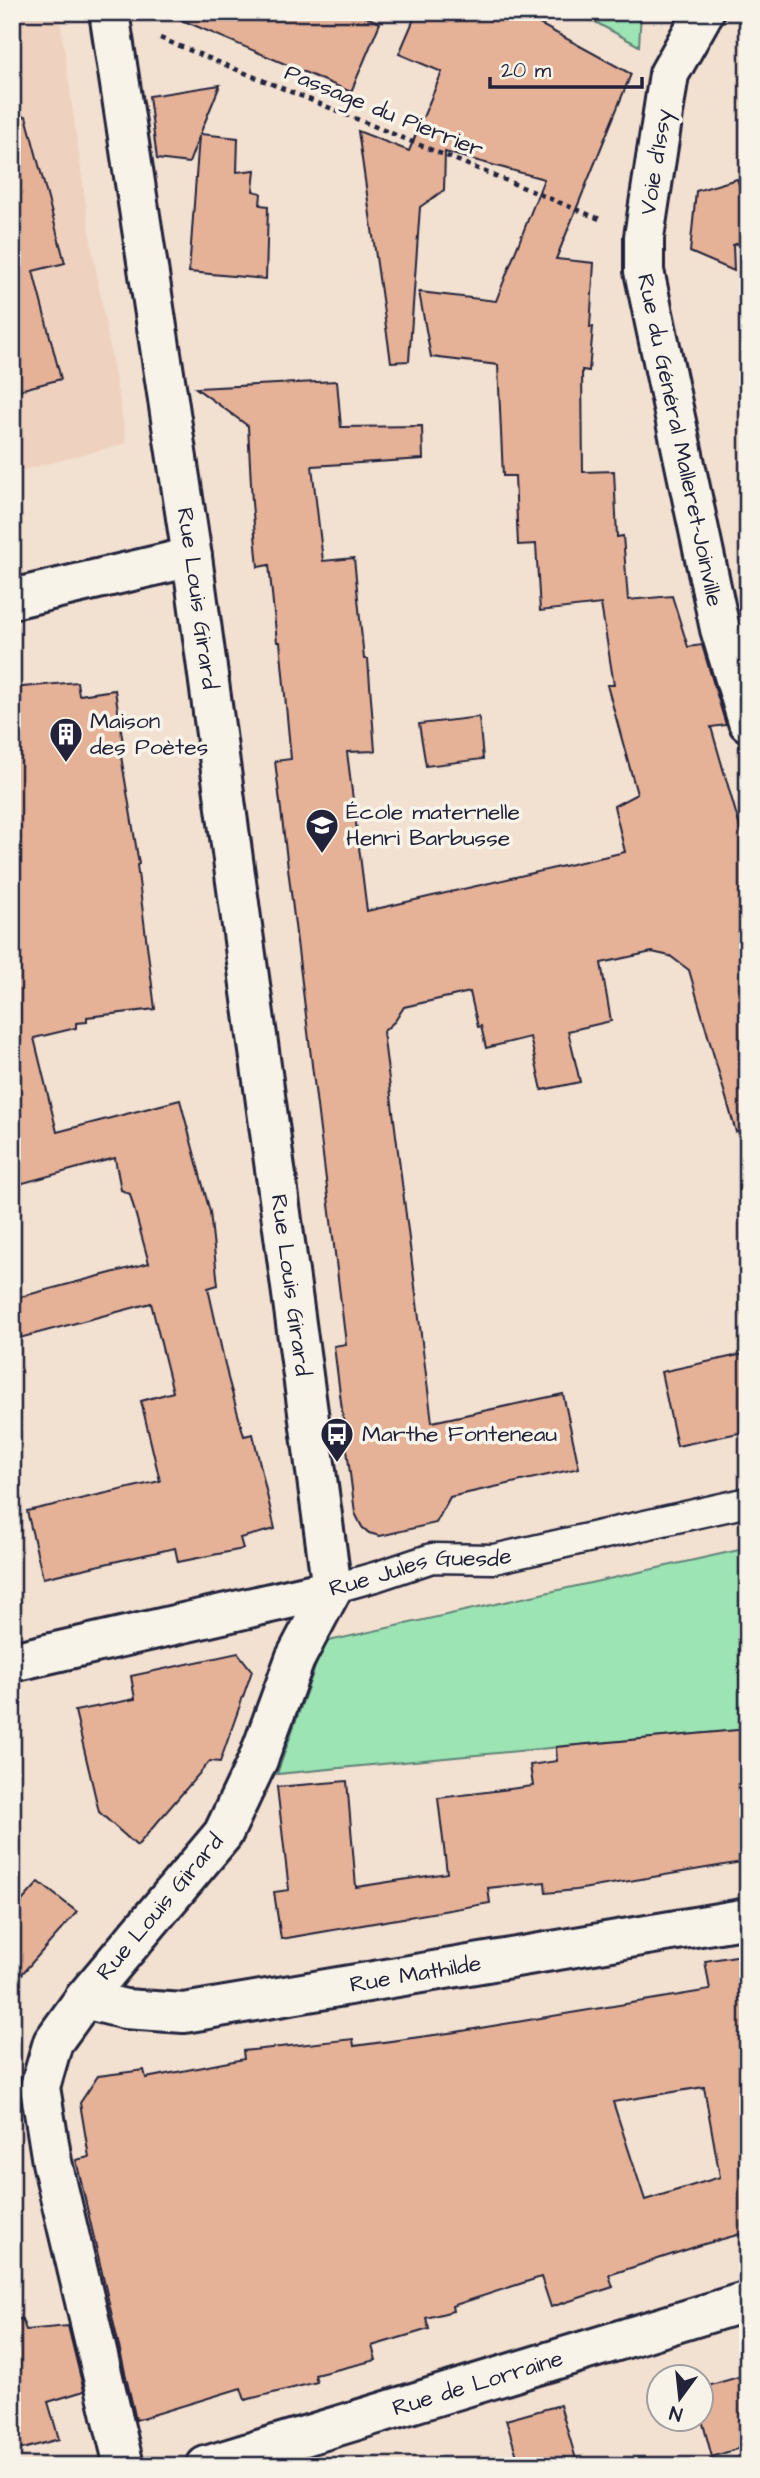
<svg xmlns="http://www.w3.org/2000/svg" width="760" height="2478" font-family="'Architects Daughter',sans-serif">
  <rect width="100%" height="100%" fill="#f2e0d0"/>
  <filter id="ink" filterUnits="userSpaceOnUse"><feTurbulence type="fractalNoise" baseFrequency=".0143" numOctaves="2"/><feDisplacementMap in="SourceGraphic" scale="14" xChannelSelector="R" yChannelSelector="G"/><feConvolveMatrix kernelMatrix="1 2 1 2 8 2 1 2 1" color-interpolation-filters="sRGB"/></filter>
  <g filter="url(#ink)">
    <!-- built -->
    <polygon fill="#eed2bf" points="12,12 59,12 92,248 127,443 12,473"/>
    <!-- green -->
    <g fill="#9ce4b3" stroke="#5f8377" stroke-width="2">
      <polygon points="577,12 641,12 639,46"/>
      <polygon points="748,1548 748,1729 277,1774 324,1642"/>
    </g>
    <!-- building -->
    <g fill="#e5b298" stroke="#22223b" stroke-width="2" fill-rule="evenodd">
      <polygon points="163,12 355,12 380,23 351,92"/>
      <polygon points="417,12 518,12 631,74 556,259 594,263 590,327 593,327 589,371 582,370 583,472 614,471 617,537 623,536 628,600 672,596 688,647 702,645 726,725 711,727 748,855 748,1130 736,1132 689,970 670,956 652,952 601,963 611,1021 568,1031 580,1082 542,1090 530,1037 486,1048 481,1026 478,1027 470,992 404,1007 395,1021 383,1032 432,1422 563,1394 579,1468 450,1497 436,1523 380,1536 369,1533 362,1527 355,1513 334,1346 346,1344 275,761 291,759 280,642 277,642 269,565 258,567 252,503 248,426 196,388 337,381 341,427 422,426 423,459 312,466 323,561 354,558 364,659 368,659 375,751 347,752 367,911 625,852 614,806 637,794 607,685 614,685 601,604 540,611 536,544 518,545 515,476 503,476 498,365 431,357 419,292 496,301 544,179 445,152 444,190 420,207 409,361 391,362 358,131 409,151 442,72 399,54"/>
      <polygon points="220,85 200,134 238,138 237,172 255,170 253,191 261,193 260,205 268,206 266,279 189,272 199,136 189,163 157,159 149,96"/>
      <polygon points="26,116 65,263 33,271 61,379 12,392 12,118"/>
      <polygon points="737,179 748,209 748,240 733,245 734,271 690,252 696,191"/>
      <polygon points="77,682 79,695 115,690 124,750 120,750 139,864 137,865 155,1009 87,1017 87,1022 76,1023 76,1028 34,1038 57,1132 180,1100 210,1212 218,1285 208,1288 228,1378 244,1436 253,1434 275,1529 240,1538 243,1549 178,1562 175,1548 43,1578 27,1511 160,1481 141,1401 173,1392 151,1303 12,1340 12,1299 149,1263 130,1194 121,1190 115,1158 12,1186 12,688"/>
      <polygon points="479,717 483,759 426,766 419,724"/>
      <polygon points="748,1353 748,1431 677,1446 661,1372"/>
      <polygon points="238,1653 252,1671 220,1762 210,1761 137,1846 99,1812 75,1711 135,1699 131,1676"/>
      <polygon points="748,1729 748,1861 576,1890 546,1893 545,1882 488,1888 490,1903 281,1939 274,1892 289,1890 277,1787 347,1781 356,1887 447,1873 438,1798 533,1786 530,1765 557,1761 556,1747"/>
      <polygon points="39,1882 77,1912 12,1985 12,1912"/>
      <path d="M748,1954v128h-6l6,55v95l-47,13 -92,30 4,12 -62,20 -10,-30 -89,29 1,5 -27,7 3,11 -57,17 4,14 -61,15 2,7 -72,18 -4,-12 -105,32 -60,-260 13,-3 -9,-54 18,-27 46,-6 2,8 98,-19 -1,-8 110,-12 1,7 102,-14 254,-42 -5,-29zM704,2087l16,90 -75,23 -32,-98z"/>
      <polygon points="22,2319 26,2330 68,2326 84,2391 48,2402 59,2439 12,2452 12,2320"/>
      <polygon points="748,2374 748,2421 745,2422 746,2446 712,2457 701,2416 701,2388"/>
      <polygon points="560,2405 578,2466 520,2466 506,2420"/>
    </g>
    <g fill="none" stroke-linecap="round" stroke-linejoin="round">
      <defs>
        <g id="service">
          <path id="s1" d="M332,1589l46,-13 54,-18 62,1 254,-57"/>
        </g>
        <g id="minor">
          <path id="s2" d="M109,12l83,545 140,1032 -37,70 -37,101 -35,74 -139,165 -31,43 -13,45 12,75 72,304"/>
          <path id="s3" d="M704,12l-35,62 -25,163v34l76,358 28,93"/>
          <polyline points="12,599 192,557"/>
          <path id="s4" d="M84,1999l41,10 59,4 564,-95"/>
          <path id="s5" d="M206,2466l542,-165"/>
        </g>
        <polyline id="tertiary" points="12,1662 332,1589"/>
      </defs>
      <!-- service casing -->
      <use href="#service" stroke="#22223b" stroke-width="33"/>
      <!-- minor casing -->
      <use href="#minor" stroke="#22223b" stroke-width="44"/>
      <!-- tertiary casing -->
      <use href="#tertiary" stroke="#22223b" stroke-width="44"/>
      <!-- path -->
      <polyline stroke="#22223b" stroke-width="4.5" stroke-dasharray="5 5" stroke-linecap="butt" points="160,38 602,220"/>
      <!-- service -->
      <use href="#service" stroke="#f7f3e8" stroke-width="28"/>
      <!-- minor -->
      <use href="#minor" stroke="#f7f3e8" stroke-width="38"/>
      <!-- tertiary -->
      <use href="#tertiary" stroke="#f7f3e8" stroke-width="38"/>
    </g>
  </g>
  <!-- icons -->
  <defs>
    <symbol id="building-pin" viewBox="-11 -11 22 30"><path d="M0 17L-7.5 6A9.5 9.5 0 1 1 7.5 6Z" fill="#22223b" stroke="#f7f3e8"/><path d="M-4-6H4V6H1V3H-1V6H-4ZM-2.5-4.3h1.7v1.8h-1.7ZM.8-4.3h1.7v1.8H.8ZM-2.5-1h1.7V.8h-1.7ZM.8-1h1.7V.8H.8Z" fill="#fff"/></symbol>
    <symbol id="school-pin" viewBox="-11 -11 22 30"><path d="M0 17L-7.5 6A9.5 9.5 0 1 1 7.5 6Z" fill="#22223b" stroke="#f7f3e8"/><path d="M0-5L7-2L0 1L-7-2ZM-4 1L0 2.5L4 1V4Q0 6-4 4Z" fill="#fff"/></symbol>
    <symbol id="bus-pin" viewBox="-11 -11 22 30"><path d="M0 17L-7.5 6A9.5 9.5 0 1 1 7.5 6Z" fill="#22223b" stroke="#f7f3e8"/><path d="M-5-6H5V4H4V6H2V4H-2V6H-4V4H-5ZM-3.5-4V0h7V-4ZM-3.5 1.2v1.5H-2V1.2ZM2 1.2v1.5H3.5V1.2Z" fill="#fff"/></symbol>
  </defs>
  <g fill-rule="evenodd">
    <use href="#building-pin" x="47" y="715" width="38" height="52"/>
    <use href="#school-pin" x="303" y="806" width="38" height="52"/>
    <use href="#bus-pin" x="318" y="1415" width="38" height="52"/>
  </g>
  <g text-anchor="middle" dominant-baseline="central" stroke-width="7" stroke-linejoin="round" paint-order="stroke">
    <!-- street labels -->
    <g font-size="23" fill="#22223b" stroke="#f7f3e8">
      <text transform="translate(384 111) rotate(22)">Passage du Pierrier</text>
      <text transform="translate(656 162) rotate(-81)">Voie d'Issy</text>
      <text stroke="none"><textPath href="#s3" startOffset="443">Rue du Général Malleret-Joinville</textPath></text>
      <text stroke="none"><textPath href="#s2" startOffset="593">Rue Louis Girard</textPath></text>
      <text stroke="none"><textPath href="#s2" startOffset="1286">Rue Louis Girard</textPath></text>
      <text stroke="none"><textPath href="#s1" startOffset="91">Rue Jules Guesde</textPath></text>
      <text transform="translate(160 1907) rotate(-50)">Rue Louis Girard</text>
      <text stroke="none"><textPath href="#s4" startOffset="336">Rue Mathilde</textPath></text>
      <text stroke="none"><textPath href="#s5" startOffset="284">Rue de Lorraine</textPath></text>
    </g>
    <!-- poi labels -->
    <g font-size="23" fill="#22223b" stroke="#f7f3e8" text-anchor="start">
      <text x="90" y="721">Maison<tspan x="90" dy="26">des Poètes</tspan></text>
      <text x="346" y="812">École maternelle<tspan x="346" dy="26">Henri Barbusse</tspan></text>
      <text x="362" y="1434">Marthe Fonteneau</text>
    </g>
  </g>
  <!-- margin -->
  <rect width="760" height="2478" fill="none" stroke="#f7f3e8" stroke-width="42"/>
  <rect x="21" y="21" width="718" height="2436" fill="none" stroke="#22223b" stroke-width="2.5" filter="url(#ink)"/>
  <!-- north arrow -->
  <g transform="translate(680 2398) rotate(195)"><circle r="33" fill="#f7f3e8" stroke="#a29fa3" stroke-width="2"/>
  <path d="M0-5L12 26L0 18L-12 26Z" fill="#22223b"/>
  <text y="-10" font-size="19" font-weight="bold" text-anchor="middle" fill="#22223b">N</text>
  </g>
  <!-- scale -->
  <path d="M490 77v10h152v-10" fill="none" stroke="#22223b" stroke-width="3.5"/>
  <text x="501" y="77" font-size="21" fill="#22223b" stroke="#f7f3e8" stroke-width="5" paint-order="stroke">20 m</text>
</svg>
